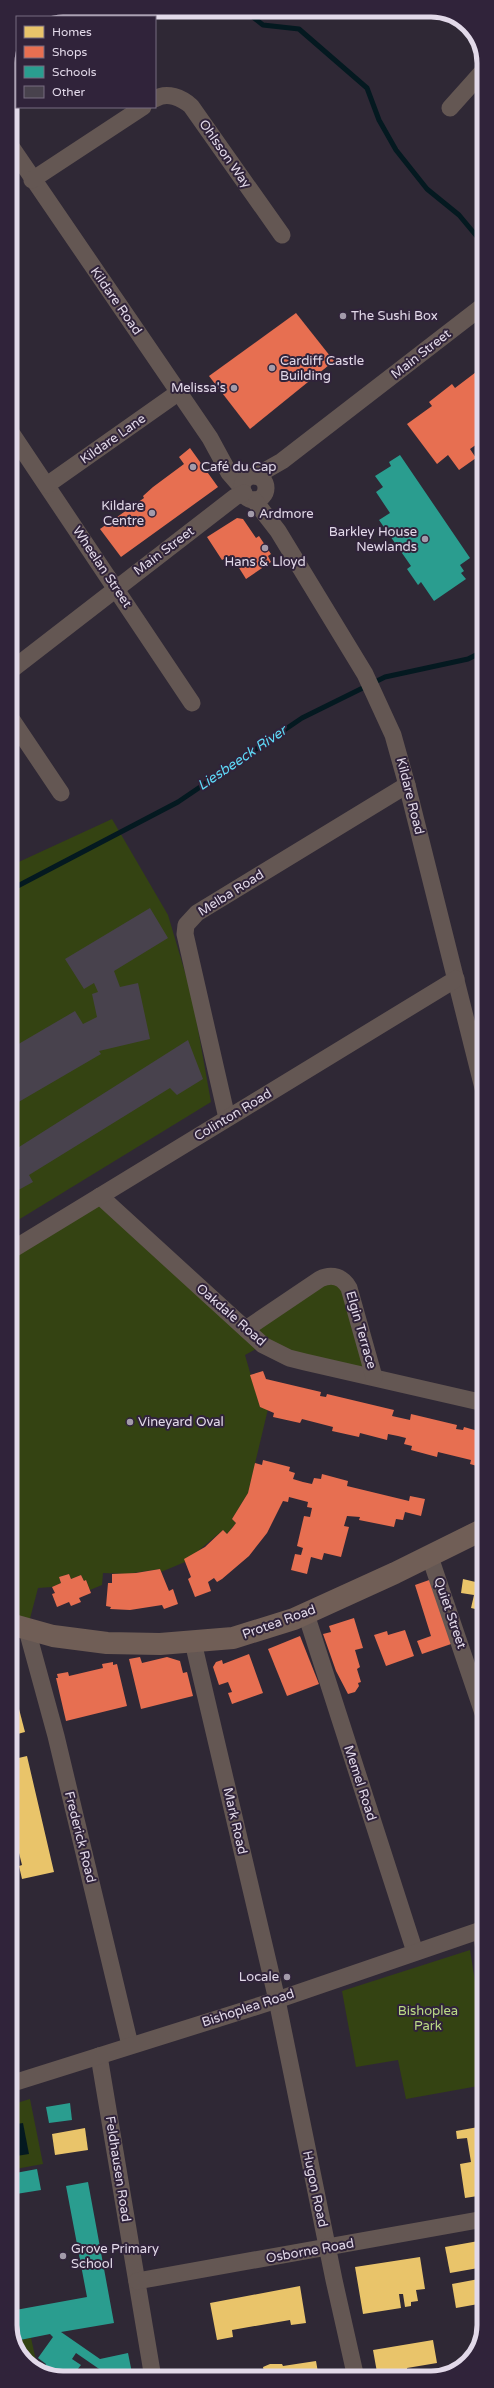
<svg xmlns="http://www.w3.org/2000/svg" width="494" height="2388" font-family="'Varela Round',sans-serif">
  <rect width="100%" height="100%" fill="#2f2835"/>
  <!-- green -->
  <g fill="#344312">
    <polygon points="112,819 168,915 192,996 211,1102 10,1225 10,866"/>
    <polygon points="100,1196 245,1329 337,1277 374,1377 263,1345 245,1355 260,1407 268,1409 248,1493 232,1519 236,1523 227,1534 223,1530 185,1562 161,1572 160,1569 127,1574 103,1573 102,1585 90,1590 86,1580 84,1581 81,1575 71,1579 69,1574 59,1577 61,1583 52,1587 38,1588 27,1630 10,1624 10,1251"/>
    <polygon points="470,1950 484,2038 484,2085 406,2099 398,2060 356,2067 342,1991"/>
    <polygon points="30,2099 43,2164 10,2170 10,2105"/>
    <polygon points="31,2338 37,2365 36,2368 26,2363 15,2341"/>
  </g>
  <!-- water -->
  <polygon fill="#041920" points="23,2123 29,2154 10,2157 10,2125"/>
  <!-- homes -->
  <g fill="#e9c46a">
    <polygon points="463,1579 484,1584 484,1611 471,1608 474,1595 461,1593"/>
    <polygon points="19,1709 25,1732 10,1736 10,1712"/>
    <polygon points="27,1756 54,1872 22,1879 19,1866 22,1865 10,1817 10,1760"/>
    <polygon points="484,2126 484,2195 465,2198 460,2164 471,2162 467,2138 457,2139 456,2131"/>
    <polygon points="85,2128 88,2150 55,2155 52,2134"/>
    <polygon points="484,2240 484,2267 450,2273 445,2247"/>
    <polygon points="420,2257 425,2289 416,2290 418,2301 411,2302 411,2306 405,2307 403,2294 399,2294 401,2308 363,2314 355,2267"/>
    <polygon points="484,2278 484,2303 456,2308 452,2284"/>
    <polygon points="300,2286 306,2323 291,2325 290,2320 232,2330 233,2337 217,2340 210,2303"/>
    <polygon points="433,2340 437,2363 407,2368 408,2378 378,2378 373,2350"/>
    <polygon points="316,2361 319,2378 265,2378 263,2367 270,2364 282,2364 283,2366"/>
  </g>
  <!-- shops -->
  <g fill="#e76f51">
    <polygon points="296,313 334,361 250,429 209,376"/>
    <polygon points="480,369 484,374 484,402 480,405 484,410 484,439 470,449 476,458 459,470 448,455 437,464 407,424 432,406 429,402 452,384 455,388"/>
    <polygon points="190,448 218,487 121,557 100,529 144,498 143,496 153,487 184,464 179,457"/>
    <polygon points="237,518 243,519 256,538 259,536 271,554 268,556 271,562 246,579 231,555 222,560 207,537"/>
    <polygon points="263,1371 266,1379 321,1392 320,1396 326,1397 327,1394 394,1410 392,1416 410,1420 411,1414 457,1425 456,1429 463,1430 464,1427 478,1431 477,1434 484,1435 484,1468 470,1464 471,1460 438,1452 437,1457 411,1450 412,1446 404,1444 406,1438 398,1436 388,1434 387,1440 360,1433 359,1437 332,1431 333,1427 302,1419 300,1423 273,1417 274,1413 260,1407 250,1375"/>
    <polygon points="263,1460 290,1467 289,1471 295,1473 293,1479 303,1482 312,1484 314,1478 321,1479 322,1474 348,1481 347,1486 409,1501 410,1496 425,1499 421,1516 405,1512 403,1520 396,1519 394,1527 359,1520 360,1517 347,1516 344,1526 349,1527 341,1557 324,1553 322,1560 311,1557 307,1574 291,1570 295,1554 301,1555 303,1548 297,1546 304,1516 310,1517 312,1508 307,1507 308,1502 289,1497 288,1502 283,1501 267,1533 249,1556 222,1579 217,1582 214,1578 208,1582 211,1591 195,1597 188,1579 191,1577 184,1559 205,1547 223,1530 227,1534 233,1527 236,1523 232,1519 248,1493 255,1463 262,1465"/>
    <polygon points="160,1569 169,1591 173,1589 178,1604 164,1609 162,1605 130,1610 110,1609 111,1607 106,1606 108,1583 112,1583 112,1574 136,1573"/>
    <polygon points="69,1574 71,1579 81,1575 84,1581 86,1580 91,1593 79,1598 81,1602 71,1606 69,1602 57,1607 52,1594 55,1593 52,1587 61,1583 59,1577"/>
    <polygon points="432,1579 454,1643 422,1654 417,1641 431,1636 415,1585"/>
    <polygon points="354,1618 363,1648 355,1650 360,1667 357,1669 361,1682 358,1683 359,1686 355,1692 348,1694 336,1671 323,1634 331,1632 329,1626"/>
    <polygon points="405,1630 414,1656 386,1666 374,1635 387,1631 388,1635"/>
    <polygon points="300,1636 319,1684 287,1696 268,1649"/>
    <polygon points="249,1654 263,1693 232,1704 228,1693 232,1692 228,1682 219,1685 213,1667 216,1662 222,1660 223,1664"/>
    <polygon points="140,1657 142,1663 167,1657 180,1661 183,1673 187,1672 193,1696 141,1709 129,1659"/>
    <polygon points="113,1662 113,1665 117,1664 127,1706 66,1721 56,1678 58,1678 57,1674 68,1672 69,1676 103,1668 102,1664"/>
  </g>
  <!-- schools -->
  <g fill="#2a9d8f" fill-rule="evenodd">
    <polygon points="400,455 470,558 460,565 464,571 461,573 466,579 434,601 421,582 418,585 407,569 411,566 379,520 390,513 376,492 383,487 375,476 391,466 389,462"/>
    <polygon points="70,2103 72,2120 49,2123 46,2107"/>
    <polygon points="37,2169 41,2190 10,2195 10,2174"/>
    <path d="M88,2182l26,141 -53,9 39,27 28,-6 5,25h-77l-14,-8 4,-6 -8,-6 15,-21 -3,-3 -35,7 -5,-9v-21l77,-14 -21,-111zM76,2353l29,20 -20,3 -8,-6 4,-5 -9,-6z"/>
  </g>
  <g fill="none" stroke-linecap="round" stroke-linejoin="round">
    <!-- stream -->
    <g stroke="#041920" stroke-width="5">
      <polyline points="244,10 263,25 299,29 367,88 379,120 396,150 427,189 459,215 484,245"/>
      <polyline points="10,890 178,802 302,718 385,677 468,659 484,651"/>
    </g>
  </g>
  <!-- building -->
  <g fill="#48424d">
    <polygon points="150,908 168,938 114,971 120,987 138,983 150,1039 99,1051 101,1054 10,1107 10,1049 75,1011 83,1024 97,1017 92,994 98,992 94,983 84,989 65,959"/>
    <polygon points="188,1040 203,1079 177,1095 170,1088 29,1175 33,1182 13,1193 10,1189 10,1131 19,1147"/>
  </g>
  <g fill="none" stroke-linecap="round" stroke-linejoin="round">
    <!-- minor -->
    <g stroke="#645753" stroke-width="17">
      <path d="M155,99c12,-8 27,-1 36,7l91,129"/>
      <polyline points="450,108 484,70"/>
      <polyline points="10,145 210,438 229,473 242,488"/>
      <polyline points="32,180 143,107"/>
      <polyline points="10,431 192,703"/>
      <polyline points="256,476 282,461 484,305"/>
      <circle cx="254" cy="488" r="12"/>
      <polyline points="47,485 179,392"/>
      <polyline points="254,500 278,531 365,674 393,735 407,785 484,1092"/>
      <polyline points="10,671 235,497 244,493"/>
      <polyline points="10,717 61,793"/>
      <polyline points="227,1118 185,934 186,925 197,913 407,785"/>
      <polyline points="100,1196 263,1345 289,1358 305,1362 484,1403"/>
      <polyline points="10,1251 456,979"/>
      <path d="M246,1329l74,-50c12,-6 23,-2 29,9l25,89"/>
      <polyline points="430,1557 484,1716"/>
      <polyline points="306,1614 415,1952"/>
      <polyline points="27,1630 56,1736 130,2045"/>
      <polyline points="193,1642 277,2000 334,2280 356,2378"/>
      <polyline points="481,1930 484,1950"/>
      <polyline points="99,2056 153,2378"/>
      <polyline points="10,2084 277,2000 484,1929"/>
      <polyline points="137,2281 484,2219"/>
    </g>
    <!-- major -->
    <polyline stroke="#705e56" stroke-width="22" points="10,1624 53,1636 107,1643 160,1644 233,1638 294,1619 395,1573 484,1529"/>
  </g>
  <!-- markers -->
  <g fill="#a39baa" stroke="#30233a" stroke-width="1.5">
    <circle cx="343" cy="316" r="4"/>
    <circle cx="272" cy="368" r="4"/>
    <circle cx="234" cy="388" r="4"/>
    <circle cx="193" cy="467" r="4"/>
    <circle cx="152" cy="513" r="4"/>
    <circle cx="251" cy="514" r="4"/>
    <circle cx="425" cy="539" r="4"/>
    <circle cx="265" cy="548" r="4"/>
    <circle cx="130" cy="1422" r="4"/>
    <circle cx="287" cy="1977" r="4"/>
    <circle cx="63" cy="2256" r="4"/>
  </g>
  <g text-anchor="middle" dominant-baseline="central" stroke-width="4" stroke-linejoin="round" paint-order="stroke">
    <!-- street labels -->
    <g font-size="13" fill="#e2d9e9" stroke="#30233a">
      <text transform="translate(225 154) rotate(55)">Ohlsson Way</text>
      <text transform="translate(116 301) rotate(55)">Kildare Road</text>
      <text transform="translate(421 354) rotate(-38)">Main Street</text>
      <text transform="translate(113 439) rotate(-35)">Kildare Lane</text>
      <text transform="translate(164 551) rotate(-37)">Main Street</text>
      <text transform="translate(102 567) rotate(56)">Wheelan Street</text>
      <text transform="translate(410 796) rotate(76)">Kildare Road</text>
      <text transform="translate(231 893) rotate(-32)">Melba Road</text>
      <text transform="translate(233 1115) rotate(-31)">Colinton Road</text>
      <text transform="translate(231 1315) rotate(41)">Oakdale Road</text>
      <text transform="translate(361 1330) rotate(74)">Elgin Terrace</text>
      <text transform="translate(450 1613) rotate(71)">Quiet Street</text>
      <text transform="translate(279 1622) rotate(-20)">Protea Road</text>
      <text transform="translate(360 1783) rotate(72)">Memel Road</text>
      <text transform="translate(235 1821) rotate(77)">Mark Road</text>
      <text transform="translate(80 1837) rotate(76)">Frederick Road</text>
      <text transform="translate(248 2008) rotate(-18)">Bishoplea Road</text>
      <text transform="translate(118 2169) rotate(81)">Feldhausen Road</text>
      <text transform="translate(315 2189) rotate(78)">Hugon Road</text>
      <text transform="translate(310 2251) rotate(-10)">Osborne Road</text>
    </g>
    <!-- poi labels -->
    <g font-size="13" fill="#e2d9e9" stroke="#30233a" text-anchor="start">
      <text x="351" y="316">The Sushi Box</text>
      <text x="280" y="361">Cardiff Castle<tspan x="280" dy="15">Building</tspan></text>
      <text x="226" y="388" text-anchor="end">Melissa's</text>
      <text x="201" y="467">Café du Cap</text>
      <text x="144" y="506" text-anchor="end">Kildare<tspan x="144" dy="15">Centre</tspan></text>
      <text x="259" y="514">Ardmore</text>
      <text x="417" y="532" text-anchor="end">Barkley House<tspan x="417" dy="15">Newlands</tspan></text>
      <text x="265" y="562" text-anchor="middle">Hans &amp; Lloyd</text>
      <text x="138" y="1422">Vineyard Oval</text>
      <text x="279" y="1977" text-anchor="end">Locale</text>
      <text x="71" y="2249">Grove Primary<tspan x="71" dy="15">School</tspan></text>
    </g>
    <!-- park labels -->
    <g font-size="13" fill="#bbda85" stroke="#30233a">
      <text x="428" y="2011">Bishoplea<tspan x="428" dy="15">Park</tspan></text>
    </g>
    <!-- water labels -->
    <g font-size="14" font-style="italic" fill="#5ed9f6" stroke="#30233a">
      <text transform="translate(242 758) rotate(-34)">Liesbeeck River</text>
    </g>
  </g>
  <!-- crop -->
  <path d="M0 0H494V2388H0ZM63 17H431A46 46 0 0 1 477 63V2325A46 46 0 0 1 431 2371H63A46 46 0 0 1 17 2325V63A46 46 0 0 1 63 17Z" fill="#30233a" fill-rule="evenodd"/>
  <path fill="none" stroke="#e2d9e9" stroke-width="5" d="M63 17H431A46 46 0 0 1 477 63V2325A46 46 0 0 1 431 2371H63A46 46 0 0 1 17 2325V63A46 46 0 0 1 63 17Z"/>
  <!-- legend -->
  <rect x="16" y="16" width="140" height="92" fill="#30233a" stroke="#776c80"/>
  <rect x="24" y="26" width="20" height="12" fill="#e9c46a" stroke="#776c80"/>
  <text x="52" y="36" font-size="12" fill="#e2d9e9">Homes</text>
  <rect x="24" y="46" width="20" height="12" fill="#e76f51" stroke="#776c80"/>
  <text x="52" y="56" font-size="12" fill="#e2d9e9">Shops</text>
  <rect x="24" y="66" width="20" height="12" fill="#2a9d8f" stroke="#776c80"/>
  <text x="52" y="76" font-size="12" fill="#e2d9e9">Schools</text>
  <rect x="24" y="86" width="20" height="12" fill="#48424d" stroke="#776c80"/>
  <text x="52" y="96" font-size="12" fill="#e2d9e9">Other</text>
</svg>
